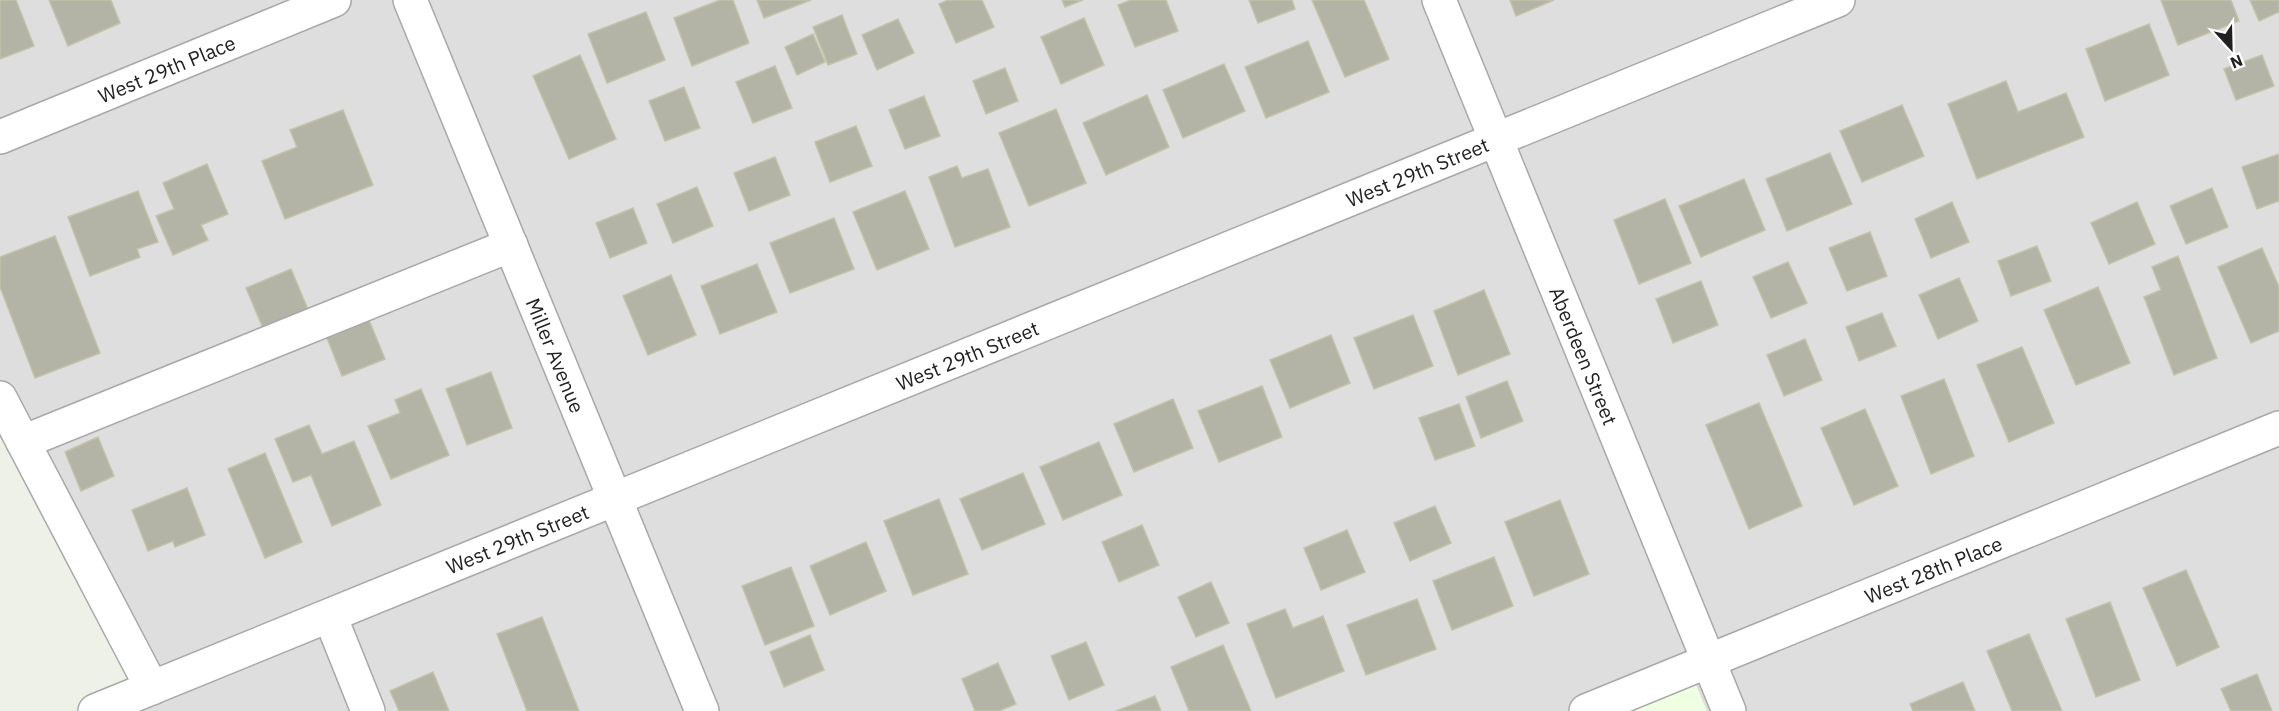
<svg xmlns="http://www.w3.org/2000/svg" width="2279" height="711" font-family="'IBM Plex Sans',sans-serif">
  <rect width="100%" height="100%" fill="#eef1e7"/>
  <!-- residential -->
  <polygon fill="#dfdede" points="0,0 2279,0 2279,711 105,711 94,692 136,675 0,433"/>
  <!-- education -->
  <polygon fill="#eeffe2" points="1696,685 1707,711 1631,711"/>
  <!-- building -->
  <g fill="#b3b3a6" stroke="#c2c3a9" stroke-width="1.5">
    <polygon points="0,0 16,0 34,46 0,59"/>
    <polygon points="49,0 111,0 120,23 68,46"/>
    <polygon points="720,0 733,0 749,43 692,66 674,18"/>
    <polygon points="757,0 811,0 764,18"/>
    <polygon points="948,0 982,0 994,27 956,43 939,4"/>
    <polygon points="1062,0 1083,0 1065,7"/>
    <polygon points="1131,0 1166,0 1178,31 1135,47 1118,5"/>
    <polygon points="1249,0 1292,0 1295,9 1258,23"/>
    <polygon points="1312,0 1364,0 1389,59 1345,77"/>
    <polygon points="1510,0 1554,0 1516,16"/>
    <polygon points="2161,0 2231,0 2239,21 2178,45"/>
    <polygon points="2250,0 2279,0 2279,12 2259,21"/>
    <polygon points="646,12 665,60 607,83 588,34"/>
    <polygon points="842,15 857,54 828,65 813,27"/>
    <polygon points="1084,18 1104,65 1061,84 1041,37"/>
    <polygon points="898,19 914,53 877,70 862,35"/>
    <polygon points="2149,24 2169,75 2105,101 2086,49"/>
    <polygon points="813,34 825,62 797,75 785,47"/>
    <polygon points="1308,41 1329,92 1266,118 1245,67"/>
    <polygon points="580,55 616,139 569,159 533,76"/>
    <polygon points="2262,55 2274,86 2236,100 2224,69"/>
    <polygon points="1224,64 1245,111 1183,138 1163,90"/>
    <polygon points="775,66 792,108 753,123 736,82"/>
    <polygon points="1005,68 1018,101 986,114 973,81"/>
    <polygon points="2006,81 2018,112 2066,93 2084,137 1977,179 1948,104"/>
    <polygon points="684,87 700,128 665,141 649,101"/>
    <polygon points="1147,95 1169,147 1106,175 1083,123"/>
    <polygon points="924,96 940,136 905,149 889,110"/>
    <polygon points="1902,105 1924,156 1862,182 1840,131"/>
    <polygon points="1056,109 1086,183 1029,206 999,133"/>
    <polygon points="343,110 373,185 285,219 262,161 297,147 290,130"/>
    <polygon points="856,126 872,166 830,182 815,142"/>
    <polygon points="1830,153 1852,204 1787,231 1766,179"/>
    <polygon points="2279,154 2279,201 2257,209 2242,167"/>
    <polygon points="775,157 790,195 749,211 734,173"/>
    <polygon points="207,164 228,214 201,225 208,240 173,255 156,216 174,209 163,183"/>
    <polygon points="957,166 962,178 988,169 1010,227 955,247 929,177"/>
    <polygon points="1744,179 1765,230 1701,257 1679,206"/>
    <polygon points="697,187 713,226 673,243 657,204"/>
    <polygon points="2212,188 2228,227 2186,244 2170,206"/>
    <polygon points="138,191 158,242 137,249 140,257 90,276 68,217"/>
    <polygon points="905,191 929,249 877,270 853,212"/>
    <polygon points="1665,199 1691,263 1639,284 1614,220"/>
    <polygon points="1952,202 1969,242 1931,258 1915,219"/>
    <polygon points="2137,202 2155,244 2109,264 2091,223"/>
    <polygon points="633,208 647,243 610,258 596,223"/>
    <polygon points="834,218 854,269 790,293 770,243"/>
    <polygon points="1870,232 1887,276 1847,291 1829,248"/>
    <polygon points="55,236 100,353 35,378 0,287 0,257"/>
    <polygon points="2037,246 2051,281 2011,296 1998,261"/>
    <polygon points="2262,248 2279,287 2279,331 2251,343 2218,267"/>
    <polygon points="2178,256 2217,358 2174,375 2144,297 2161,290 2152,267"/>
    <polygon points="1788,262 1807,303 1771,318 1753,277"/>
    <polygon points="757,264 777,312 720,334 701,286"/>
    <polygon points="291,269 310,314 265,333 246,288"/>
    <polygon points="671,275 696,335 648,355 623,296"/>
    <polygon points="1959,278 1978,321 1938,339 1919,295"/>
    <polygon points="1701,281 1718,325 1673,343 1656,299"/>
    <polygon points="2098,287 2130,363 2076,385 2044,310"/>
    <polygon points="1484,290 1510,354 1458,375 1434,311"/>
    <polygon points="1882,313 1896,346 1859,361 1846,327"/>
    <polygon points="1413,315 1433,366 1374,389 1354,338"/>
    <polygon points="369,320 385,359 342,376 327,338"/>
    <polygon points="1331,335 1350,383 1290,408 1270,360"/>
    <polygon points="1805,339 1822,380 1784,396 1767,355"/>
    <polygon points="2022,347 2054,423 2009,442 1977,365"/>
    <polygon points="491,372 512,428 467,445 446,389"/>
    <polygon points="1944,379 1974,456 1931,474 1901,396"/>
    <polygon points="1507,381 1523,421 1481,438 1466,397"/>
    <polygon points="1262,386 1282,437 1219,462 1198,411"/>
    <polygon points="421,389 449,455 391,479 368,426 400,413 395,400"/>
    <polygon points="1173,399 1193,448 1134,472 1114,424"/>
    <polygon points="1759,403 1802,506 1749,529 1706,425"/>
    <polygon points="1459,404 1475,446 1435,460 1419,418"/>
    <polygon points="1865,409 1898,486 1854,505 1821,428"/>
    <polygon points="309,425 322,454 354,441 381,505 332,526 311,475 293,482 275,439"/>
    <polygon points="98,437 114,476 81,491 65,452"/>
    <polygon points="1099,442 1122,495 1063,520 1040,467"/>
    <polygon points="265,453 302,542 265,558 228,469"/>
    <polygon points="1023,473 1045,524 982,550 960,499"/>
    <polygon points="187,488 205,535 175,547 173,541 148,551 132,510"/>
    <polygon points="939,499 968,574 913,595 884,521"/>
    <polygon points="1560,500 1589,574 1534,596 1505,522"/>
    <polygon points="1435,506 1451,543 1410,561 1394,523"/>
    <polygon points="1142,525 1159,565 1119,582 1102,542"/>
    <polygon points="1347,530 1365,572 1321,590 1304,548"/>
    <polygon points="866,542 886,591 830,615 810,566"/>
    <polygon points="1494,557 1513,606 1452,630 1433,581"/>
    <polygon points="791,567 814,626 765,645 742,586"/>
    <polygon points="2186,570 2219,647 2177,666 2143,588"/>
    <polygon points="1211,582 1229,623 1196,637 1178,597"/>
    <polygon points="1417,599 1436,649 1366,675 1347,625"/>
    <polygon points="2110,602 2140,680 2096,697 2066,619"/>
    <polygon points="1285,609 1293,628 1323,616 1344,671 1276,698 1247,624"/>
    <polygon points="542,617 579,711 527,711 497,634"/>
    <polygon points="2029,634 2062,711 2012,711 1987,651"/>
    <polygon points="810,635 824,670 784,687 770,652"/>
    <polygon points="1086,642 1104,685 1069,700 1051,656"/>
    <polygon points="1223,645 1251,711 1189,711 1171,667"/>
    <polygon points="998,663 1016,704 999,711 975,711 962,679"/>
    <polygon points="433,672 449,711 399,711 390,691"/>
    <polygon points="2257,674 2272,711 2231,711 2221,689"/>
    <polygon points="1963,682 1975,711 1913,711 1910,704"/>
    <polygon points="1155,696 1161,711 1116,711"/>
  </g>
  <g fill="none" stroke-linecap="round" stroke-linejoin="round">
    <defs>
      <g id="minor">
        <path id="s1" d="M410,0l292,711"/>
        <path id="s2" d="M1439,0l290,711"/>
        <path id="s3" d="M0,137l334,-137"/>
        <polyline points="0,398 152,688"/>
        <polyline points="23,442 511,245"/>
        <polyline points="330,616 368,711"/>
        <path id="s4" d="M95,711l1743,-711"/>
        <path id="s5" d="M1586,711l693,-283"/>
      </g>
    </defs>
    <!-- minor casing -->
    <use href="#minor" stroke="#a8a8a8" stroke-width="36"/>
    <!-- minor -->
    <use href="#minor" stroke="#fff" stroke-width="33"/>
  </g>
  <g text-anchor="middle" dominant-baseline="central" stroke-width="6" stroke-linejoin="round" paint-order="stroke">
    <!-- street labels -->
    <g font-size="20" fill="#212121" stroke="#fff">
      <text stroke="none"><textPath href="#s3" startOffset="180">West 29th Place</textPath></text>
      <text stroke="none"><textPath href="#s4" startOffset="1428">West 29th Street</textPath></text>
      <text stroke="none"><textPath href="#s4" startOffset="942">West 29th Street</textPath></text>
      <text stroke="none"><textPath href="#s2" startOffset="384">Aberdeen Street</textPath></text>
      <text stroke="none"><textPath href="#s1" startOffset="384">Miller Avenue</textPath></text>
      <text stroke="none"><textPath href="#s4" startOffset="456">West 29th Street</textPath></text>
      <text stroke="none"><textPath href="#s5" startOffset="375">West 28th Place</textPath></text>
    </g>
  </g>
  <!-- north arrow -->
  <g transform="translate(2231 48) rotate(158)" stroke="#ffffff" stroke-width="4.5" paint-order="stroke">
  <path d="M0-4.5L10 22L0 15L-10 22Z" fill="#212121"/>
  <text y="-9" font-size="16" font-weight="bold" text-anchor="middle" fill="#212121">N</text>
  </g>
</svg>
